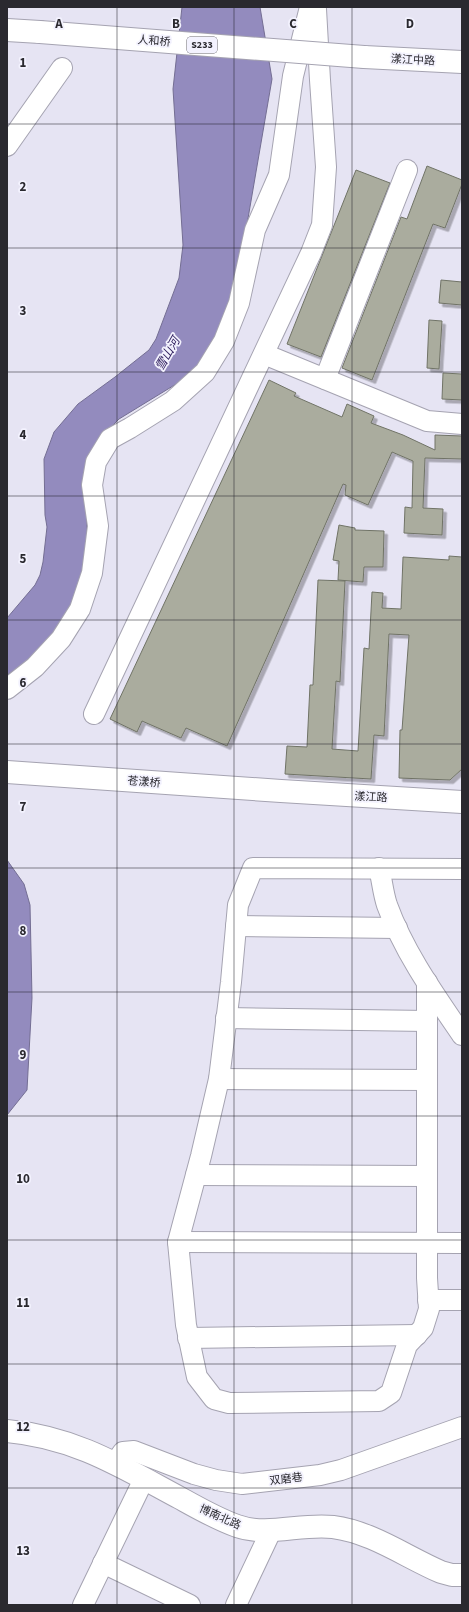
<svg xmlns="http://www.w3.org/2000/svg" width="469" height="1612" font-family="'Source Sans 3','Noto Sans SC',sans-serif">
  <defs>
    <filter id="shadow"><feDropShadow dx="3.5" dy="3.5" stdDeviation="0" flood-color="#0004"/></filter>
  </defs>
  <rect width="100%" height="100%" fill="#e6e4f3"/>
  <!-- water -->
  <g fill="#938bbe" stroke="#746e93">
    <polygon points="182,7 260,7 272,79 235,294 218,339 202,363 186,378 119,419 101,437 86,493 88,558 83,581 65,620 31,659 7,675 7,618 35,585 40,575 43,562 47,527 45,515 44,459 54,432 78,404 115,377 149,350 156,339 179,278 183,245 173,89"/>
    <polygon points="7,860 24,884 30,905 32,998 27,1090 7,1115"/>
  </g>
  <!-- building -->
  <g fill="#aaac9e" stroke="#707366" filter="url(#shadow)">
    <polygon points="427,166 462,180 462,184 445,228 433,224 372,380 342,368 401,217 407,219"/>
    <polygon points="356,170 390,183 321,357 287,344"/>
    <polygon points="441,280 462,282 462,305 439,303"/>
    <polygon points="429,320 442,321 439,369 427,368"/>
    <polygon points="443,373 462,374 462,400 442,399"/>
    <polygon points="269,380 296,393 294,396 342,417 347,404 374,416 371,423 403,435 435,450 435,435 462,436 462,459 425,458 423,508 443,509 442,535 404,533 405,507 412,508 413,461 392,452 368,505 345,495 346,485 343,484 272,646 227,746 186,728 181,738 142,721 137,732 110,719"/>
    <polygon points="339,525 355,528 355,530 384,531 383,567 364,567 363,582 338,580 339,561 333,560"/>
    <polygon points="449,556 462,557 462,769 450,780 399,778 400,730 402,730 409,635 389,634 384,736 374,735 371,779 285,774 287,746 307,747 310,685 313,685 318,580 345,581 340,682 336,681 332,749 358,751 364,648 369,649 372,592 383,593 382,608 401,609 403,557 449,560"/>
  </g>
  <g fill="none" stroke-linecap="round" stroke-linejoin="round">
    <defs>
      <g id="minor">
        <polyline points="7,146 62,68"/>
        <polyline points="264,354 427,421 462,424"/>
        <polyline points="325,379 407,170"/>
        <polyline points="7,689 35,667 61,639 80,609 92,573 98,526 92,485 96,462 110,439 130,428 173,401 205,372 224,341 239,303 255,230 279,175 293,76 310,7"/>
        <polyline points="94,714 311,253 322,225 326,167 320,80 316,9"/>
        <path d="M379,868c3,12 4,25 8,37 17,47 47,89 75,130"/>
        <polyline points="236,926 397,928"/>
        <polyline points="427,982 427,1278 429,1309 423,1328 407,1345 391,1393 379,1401 229,1403 214,1399 197,1377 186,1325 178,1242 201,1156 219,1079 231,982 238,905 253,868 462,869"/>
        <polyline points="226,1018 427,1021"/>
        <polyline points="219,1079 427,1080"/>
        <polyline points="196,1175 427,1176"/>
        <polyline points="178,1242 462,1243"/>
        <polyline points="428,1300 462,1300"/>
        <polyline points="188,1338 417,1335"/>
        <polyline points="115,1463 123,1452 134,1451 194,1474 216,1480 242,1484 320,1475 341,1470 462,1427"/>
        <polyline points="103,1563 190,1605"/>
        <polyline points="83,1605 144,1479"/>
        <polyline points="236,1605 271,1531"/>
      </g>
      <g id="major">
        <polyline points="7,30 40,32"/>
        <polyline points="364,57 462,62"/>
        <polyline points="7,772 281,791 462,802"/>
        <path d="M7,1431c68,6 115,36 173,67 18,10 37,21 57,28 31,11 64,-3 96,1 39,5 73,30 108,45l11,3h10"/>
      </g>
    </defs>
    <!-- minor casing -->
    <use href="#minor" stroke="#a5a3b1" stroke-width="22"/>
    <!-- major casing -->
    <use href="#major" stroke="#a5a3b1" stroke-width="24"/>
    <!-- minor -->
    <use href="#minor" stroke="#fff" stroke-width="20"/>
    <!-- major -->
    <use href="#major" stroke="#fff" stroke-width="22"/>
    <defs>
      <polyline id="major-bridge" points="40,32 364,57"/>
    </defs>
    <!-- major-bridge casing -->
    <use href="#major-bridge" stroke="#a5a3b1" stroke-width="24" stroke-linecap="butt"/>
    <!-- major-bridge -->
    <use href="#major-bridge" stroke="#fff" stroke-width="22"/>
  </g>
  <!-- grid -->
  <path fill="none" stroke="#2a292f" stroke-width="1" stroke-opacity="0.55" d="M117,7v1598M234,7v1598M352,7v1598M7,124h455M7,248h455M7,372h455M7,496h455M7,620h455M7,744h455M7,868h455M7,992h455M7,1116h455M7,1240h455M7,1364h455M7,1488h455"/>
  <g text-anchor="middle" dominant-baseline="central" stroke-width="3.5" stroke-linejoin="round" paint-order="stroke">
    <!-- shield labels -->
    <rect fill="#f3f2fe" stroke="#66656d" stroke-width="1" x="187" y="37" width="30" height="16" rx="3"/>
    <g font-size="10" font-weight="bold" fill="#2a292f">
      <text x="202" y="45">S233</text>
    </g>
    <!-- street labels -->
    <g font-size="11" fill="#2a292f" stroke="#f3f2fe">
      <text transform="translate(154 41) rotate(4)">人和桥</text>
      <text transform="translate(413 60) rotate(3)">漾江中路</text>
      <text transform="translate(144 782) rotate(4)">苍漾桥</text>
      <text transform="translate(371 797) rotate(3)">漾江路</text>
      <text transform="translate(286 1479) rotate(-7)">双磨巷</text>
      <text transform="translate(220 1517) rotate(24)">博南北路</text>
    </g>
    <!-- water labels -->
    <g font-size="12" font-style="italic" fill="#332361" stroke="#f3f2fe">
      <text transform="translate(168 354) rotate(-60)">雪山河</text>
    </g>
  </g>
  <g font-size="13" text-anchor="middle" font-weight="bold" fill="#2a292f" stroke="#f3f2fe" stroke-width="3.5" stroke-linejoin="round" paint-order="stroke">
    <text x="59" y="28">A</text>
    <text x="176" y="28">B</text>
    <text x="293" y="28">C</text>
    <text x="410" y="28">D</text>
    <text x="23" y="67">1</text>
    <text x="23" y="191">2</text>
    <text x="23" y="315">3</text>
    <text x="23" y="439">4</text>
    <text x="23" y="563">5</text>
    <text x="23" y="687">6</text>
    <text x="23" y="811">7</text>
    <text x="23" y="935">8</text>
    <text x="23" y="1059">9</text>
    <text x="23" y="1183">10</text>
    <text x="23" y="1307">11</text>
    <text x="23" y="1431">12</text>
    <text x="23" y="1555">13</text>
  </g>
  <!-- border -->
  <rect width="469" height="1612" fill="none" stroke="#2a292f" stroke-width="16"/>
</svg>
